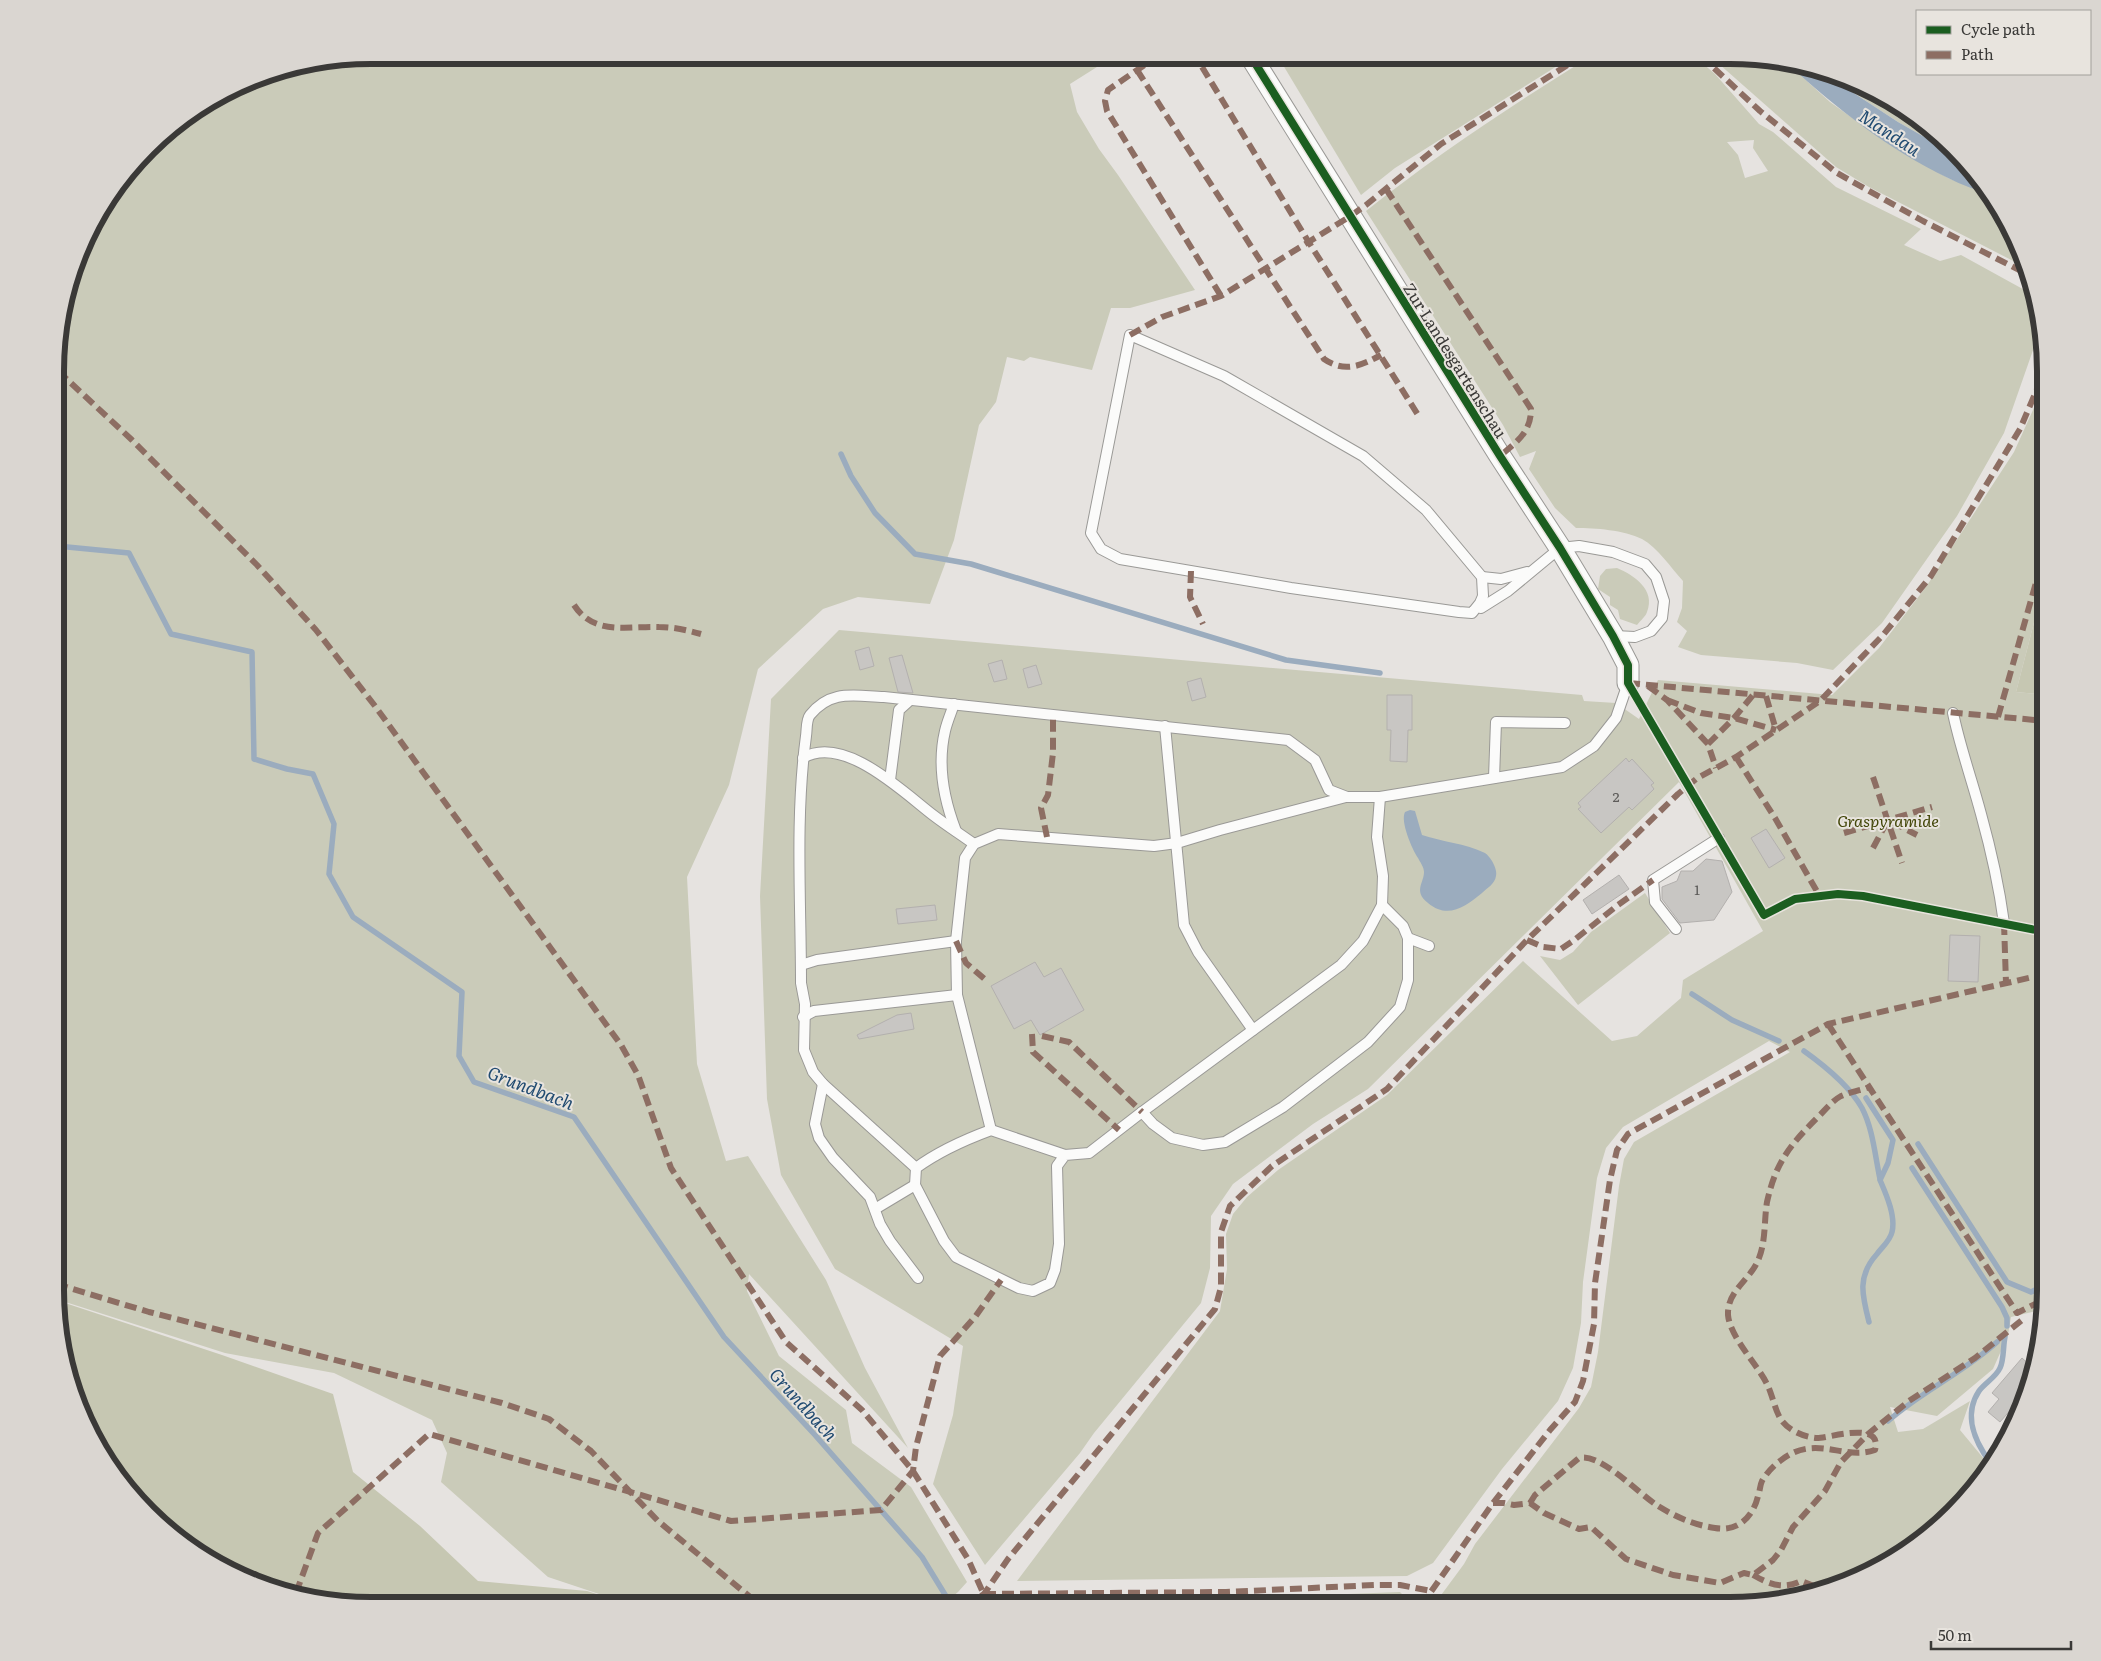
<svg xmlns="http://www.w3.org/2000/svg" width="2101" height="1661" font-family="Literata,serif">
  <rect width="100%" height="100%" fill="#e6e3e0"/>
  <!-- green -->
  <g fill="#cacbb9" fill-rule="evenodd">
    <polygon points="370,55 1116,55 1070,84 1077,112 1099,149 1118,175 1195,290 1130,308 1111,308 1092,370 1030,357 1024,361 1007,357 996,402 979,425 954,540 930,604 858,597 823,609 758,669 729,785 687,877 697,1064 726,1161 748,1156 826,1280 865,1368 908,1448 749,1274 747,1291 779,1356 846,1410 852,1443 911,1487 967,1582 958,1592 941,1606 632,1605 548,1577 441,1482 447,1453 432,1420 334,1373 225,1353 56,1299 58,329 97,213 163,133 269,72"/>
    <polygon points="1277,55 1573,56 1395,168 1361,195"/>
    <path d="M1591,56h103l21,18 44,50 14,8 63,55 85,42 -17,16 36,16 21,-6 69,38 9,40 -35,100 -47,83 -75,107 -49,47 -36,-7 -96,-8 -23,-8 9,-16 -10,-9 5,-14 1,-27c-12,-13 -25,-33 -41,-42 -18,-9 -47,-11 -66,-11l-21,-20 -26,-39 7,-18 -16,6 -17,-32 -137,-214c72,-57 148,-107 225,-155zM1754,140l-1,8 15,23 -23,7 -7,-23 -11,-13z"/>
    <polygon points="1710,56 1751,56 1788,64 1830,102 1886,142 1948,178 1991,195 2022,249 2025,267 1869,187 1836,167"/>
    <polygon points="1830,74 1852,79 1939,133 1963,159 1898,122 1843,86"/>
    <polygon points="2046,381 2046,576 2016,692 2046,695 2045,1311 2043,1321 2036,1311 2011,1317 2008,1335 1993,1369 1937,1416 1890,1407 1898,1432 1923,1429 1970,1401 1960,1430 1989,1465 1968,1499 1922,1541 1852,1582 1731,1606 1433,1606 1464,1564 1475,1544 1579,1408 1591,1387 1598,1352 1619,1186 1624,1159 1634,1142 1790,1052 1769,1041 1623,1127 1606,1148 1597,1178 1583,1282 1581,1323 1573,1368 1558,1401 1502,1469 1433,1563 1407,1576 1017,1581 1220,1311 1227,1269 1226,1234 1233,1214 1247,1197 1278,1170 1387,1095 1523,961 1612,1041 1637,1036 1681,998 1683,980 1763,931 1679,782 1368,1089 1313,1124 1233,1184 1211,1216 1210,1268 1201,1303 1094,1433 1080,1453 985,1565 933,1484 953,1415 963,1346 835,1269 781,1175 767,1099 760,896 771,699 839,630 1582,695 1584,701 1616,703 1639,719 1658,680 1832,695 1879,648 1926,587 2014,452"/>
    <path d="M1617,568c17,7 39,22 30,44 -1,4 -7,9 -10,13l-17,-6 -2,-9 -8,-5v-8l-12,-8 2,-13 6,-7z"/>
    <polygon points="1645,893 1670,933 1578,1005 1540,956 1560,960 1573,952 1591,932"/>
    <polygon points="1400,1592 1408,1600 1406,1606 1041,1606 1040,1601 1161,1601"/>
  </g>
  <!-- forest -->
  <g fill="#c6c7b2">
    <polygon points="2046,576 2046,695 2016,692"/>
    <polygon points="56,1300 222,1355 333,1394 353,1472 420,1526 478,1581 587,1591 632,1605 350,1605 249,1582 162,1528 88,1430 56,1311"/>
    <polygon points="1013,1601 1040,1601 1041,1606 1010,1606"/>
  </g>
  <!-- water -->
  <g fill="#9bacbe">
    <path d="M1788,64l42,10 13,12 55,36 65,37 18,20 10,16c-15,-5 -29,-10 -43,-17 -59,-28 -112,-70 -160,-114z"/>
    <path d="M1410,810l5,1 7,24c20,7 43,8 63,18 5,3 13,16 11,23 -1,8 -9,12 -14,17 -16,13 -34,27 -54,10 -15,-12 -4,-20 -4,-31 0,-5 -4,-10 -6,-14 -6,-9 -18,-37 -13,-46z"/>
  </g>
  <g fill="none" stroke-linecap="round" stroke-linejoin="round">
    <!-- stream -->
    <g stroke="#9bacbe" stroke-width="5.5">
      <polyline points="841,454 851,476 875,513 915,554 971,564 1286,660 1380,673"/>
      <polyline points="57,546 129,553 171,634 252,652 254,759 287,769 313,774 334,824 329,874 353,917 462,992 459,1056 474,1082 574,1117 724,1337 815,1435 922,1557 952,1606"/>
      <polyline points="1692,994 1732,1020 1779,1041"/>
      <path d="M1804,1051c21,15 45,34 58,57 11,21 13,48 18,71"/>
      <path d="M1866,1098l27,42 -5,23 -8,17c6,14 16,36 12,52 -2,9 -10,15 -15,22 -20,22 -15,41 -8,68"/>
      <polyline points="1918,1144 2007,1282 2031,1292 2045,1285"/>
      <polyline points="1912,1168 2002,1307 2007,1318 2007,1326"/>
      <path d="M1888,1421c34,-30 75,-48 109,-79"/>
      <path d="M1990,1462c-15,-20 -27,-47 -11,-71 6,-8 17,-14 21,-23 4,-8 3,-22 5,-31"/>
    </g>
  </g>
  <!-- building -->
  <g fill="#c8c6c3" stroke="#b3b0ae">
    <polygon points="869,647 874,666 860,670 855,651"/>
    <polygon points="902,655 913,693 898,692 889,658"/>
    <polygon points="1002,660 1007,679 994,682 988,664"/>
    <polygon points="1036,665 1042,684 1028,688 1023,669"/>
    <polygon points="1201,678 1206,697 1192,701 1187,682"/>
    <polygon points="1387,695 1412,695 1412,730 1408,730 1407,762 1390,761 1391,730 1387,730"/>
    <polygon points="1626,758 1629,762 1632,759 1654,783 1651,785 1654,789 1632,810 1629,807 1601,833 1578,809 1581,807 1578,803"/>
    <polygon points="1766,829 1785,858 1769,868 1751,838"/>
    <polygon points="1706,859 1722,861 1732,892 1714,920 1680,923 1662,899 1662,887 1677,881 1681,871 1693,871"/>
    <polygon points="1619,875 1629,889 1592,914 1583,900"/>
    <polygon points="935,905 937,920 898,924 896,909"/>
    <polygon points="1950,935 1980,936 1978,982 1948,981"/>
    <polygon points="1035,962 1044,977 1061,968 1084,1010 1040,1035 1031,1020 1014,1029 991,986"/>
    <polygon points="911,1013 914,1029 859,1039 857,1035 897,1015"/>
    <polygon points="2022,1358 2032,1367 2026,1392 2000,1422 1988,1412 1999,1399 1992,1393"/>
  </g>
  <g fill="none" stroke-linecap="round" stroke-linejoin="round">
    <defs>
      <g id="lane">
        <polygon points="1130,335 1224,376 1363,456 1426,510 1482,577 1483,596 1480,603 1472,613 1459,612 1291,588 1120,559 1101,549 1091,533"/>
        <polyline points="1482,577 1501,579 1527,572"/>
        <polyline points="1481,608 1508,591 1560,548 1579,546 1613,552 1645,564 1656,577 1664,601 1662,618 1651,631 1635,637 1614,636"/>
        <path d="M954,704c-3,9 -7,18 -9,27 -8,34 -1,69 11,100"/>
        <path d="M1953,713c7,34 19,67 28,101 10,36 18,72 23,109"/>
        <polyline points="1165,726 1184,925 1198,952 1253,1030"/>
        <path d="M803,758c41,-24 100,34 130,57 13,10 27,19 41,29"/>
        <polyline points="1494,778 1496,722 1565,723"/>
        <polyline points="890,780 899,710 910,700"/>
        <polyline points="1676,929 1655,902 1653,880 1719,838"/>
        <polyline points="1408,938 1429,946"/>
        <polyline points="801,965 817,960 956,941"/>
        <polyline points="803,1017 814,1011 957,995"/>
        <polyline points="823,1084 815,1124 819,1138 833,1158 870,1197 880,1224 890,1241 918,1278"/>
        <polyline points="1142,1112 1153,1124 1172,1138 1203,1145 1225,1142 1283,1107 1368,1042 1400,1007 1408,980 1408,938 1403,926 1382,905"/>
        <polyline points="991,1130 957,995 956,941 965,858 974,844 998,834 1154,846 1177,843 1220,830 1346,797"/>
        <path d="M1065,1155l-8,11 2,78 -4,26 -5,13 -17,8 -14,-3 -63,-31 -12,-16 -29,-56 1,-17c23,-17 48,-28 75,-38l74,25 24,-2 53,-41 199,-147 22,-24 19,-36 1,-29 -6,-39 3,-40"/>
        <path d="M916,1168l-93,-84 -10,-12 -9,-22 1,-46 -4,-21c0,-82 -6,-165 5,-247 1,-6 0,-16 4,-21 21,-26 44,-19 74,-18l404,43 27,20 14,30 18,7h33l182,-30 32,-21 22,-28 12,-35"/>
        <polyline points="875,1209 915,1185"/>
      </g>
      <polyline id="street" points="1250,55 1500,456 1560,548 1613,636 1628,665 1628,683"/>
    </defs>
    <!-- lane casing -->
    <use href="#lane" stroke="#9a9996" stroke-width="12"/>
    <!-- street casing -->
    <use href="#street" stroke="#9a9996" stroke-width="23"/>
    <!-- lane -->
    <use href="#lane" stroke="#fbfbfa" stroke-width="10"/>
    <!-- street -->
    <use href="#street" stroke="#fbfbfa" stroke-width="21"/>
    <!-- quiet -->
    <g stroke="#8d6e63" stroke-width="6" stroke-dasharray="12 6" stroke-linecap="butt">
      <polyline points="1159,55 1108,90 1105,101 1107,111 1221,296"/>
      <polyline points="1189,55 1199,62 1308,241 1420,418"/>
      <polyline points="1701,56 1760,111 1837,173 1923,221 2027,274"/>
      <path d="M1137,70l187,289c20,14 37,7 57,-4"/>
      <path d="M1386,189l145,220c0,24 -15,33 -31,47"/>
      <polyline points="1130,335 1162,317 1221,296 1349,217 1366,205 1441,144 1582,56"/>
      <polyline points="58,371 132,440 257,565 316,630 375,706 621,1045 638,1075 671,1168 786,1342 862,1410 913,1471 968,1559 989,1606"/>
      <polyline points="1191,571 1190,597 1203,624"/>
      <path d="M574,605c20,31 54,21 85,22 14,0 28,3 42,7"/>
      <polyline points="1628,683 2046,721"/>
      <polyline points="1648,686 1667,700 1708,744 1716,768"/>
      <polyline points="1766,696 1776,730"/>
      <polyline points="1667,700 1701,713 1734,718 1776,730"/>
      <polyline points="1998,717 2046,547"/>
      <polyline points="1708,744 1734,718 1753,695"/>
      <polyline points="1736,757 1775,818 1819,895 1822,895"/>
      <polyline points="1873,777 1902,863"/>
      <polyline points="1844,833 1932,807"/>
      <polyline points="1047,837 1041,808 1048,795 1053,753 1053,715"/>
      <polyline points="1873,848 1888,820 1917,835"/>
      <polyline points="2004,923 2006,983"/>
      <polyline points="1527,940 1543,947 1561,949 1573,941 1618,905 1653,880"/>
      <polyline points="956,941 966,963 988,982"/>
      <polyline points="1828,1024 2017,1313 2045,1299"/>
      <polyline points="1032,1034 1033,1052 1119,1130"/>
      <polyline points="1042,1036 1069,1042 1142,1112"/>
      <polyline points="56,1284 149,1312 502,1403 549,1419 591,1451 658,1521 761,1606"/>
      <polyline points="1493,1503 1504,1503 1514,1505 1530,1503 1544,1513 1579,1529 1591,1527 1626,1559 1673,1575 1720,1583 1744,1573 1753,1575 1773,1560 1781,1550 1793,1527 1825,1491 1841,1462 1868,1434 1909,1401 1975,1358 2022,1320"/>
      <path d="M1530,1503l5,-8 44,-37c21,-6 61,37 79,48 18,11 36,19 57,22 23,4 38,-11 43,-32 2,-5 2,-11 4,-15 4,-7 11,-15 18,-20 35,-28 62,0 95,-11 8,-30 -45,-12 -58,-12 -14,-1 -32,-9 -38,-22 -5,-10 -7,-22 -12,-32 -10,-20 -37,-47 -39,-69 -1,-25 23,-35 31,-57 7,-18 5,-38 8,-56 9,-41 24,-58 52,-86 7,-7 13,-15 22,-20 9,-4 20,-6 29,-9"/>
      <path d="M1753,1575c16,9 30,15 48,6l18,7"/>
      <polyline points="296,1593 318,1533 429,1434 731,1521 881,1510 913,1471 916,1447 940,1356 975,1317 1001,1280"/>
      <polyline points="984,1594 1226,1592 1375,1585 1400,1585 1431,1591"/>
      <polyline points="966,1606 984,1594 1008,1559 1215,1309 1221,1287 1221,1232 1230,1206 1272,1166 1387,1089 1527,940 1678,794 1696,779 1736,757 1820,701 1883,635 1931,576 2020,429 2046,368"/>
      <polyline points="1421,1606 1493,1503 1550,1430 1575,1402 1583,1381 1594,1324 1595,1283 1610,1180 1617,1150 1628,1134 1828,1024 2046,974"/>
    </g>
    <defs>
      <polyline id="cycleway" points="1250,55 1500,456 1560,548 1613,636 1628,665 1628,683 1764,915 1795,899 1838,894 1863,896 2046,932"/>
    </defs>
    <!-- cycleway casing -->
    <use href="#cycleway" stroke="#e8e4de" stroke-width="11"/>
    <!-- cycleway -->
    <use href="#cycleway" stroke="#1b5e20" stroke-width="8"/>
  </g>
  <g text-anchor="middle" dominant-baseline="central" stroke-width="4" stroke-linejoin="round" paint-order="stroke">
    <!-- number labels -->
    <g font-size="14" fill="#5e5c5a">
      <text x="1616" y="796">2</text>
      <text x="1697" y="889">1</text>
    </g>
    <!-- street labels -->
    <g font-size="16" fill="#3a3937" stroke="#e8e4de">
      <text transform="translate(1456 360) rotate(58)">Zur Landesgartenschau</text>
    </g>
    <!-- park labels -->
    <g font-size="16" font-style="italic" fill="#424608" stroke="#e8e4de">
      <text x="1888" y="820">Graspyramide</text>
    </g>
    <!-- water labels -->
    <g font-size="18" font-style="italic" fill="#214b71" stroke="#e8e4de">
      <text transform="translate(1890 132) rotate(33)">Mandau</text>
      <text transform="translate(531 1087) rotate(21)">Grundbach</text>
      <text transform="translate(804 1404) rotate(48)">Grundbach</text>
    </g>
  </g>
  <!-- crop -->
  <path d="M0 0H2101V1661H0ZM371 64H1730A307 307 0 0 1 2037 371V1290A307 307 0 0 1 1730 1597H371A307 307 0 0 1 64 1290V371A307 307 0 0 1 371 64Z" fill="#dad6d1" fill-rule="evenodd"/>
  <path fill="none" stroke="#3a3937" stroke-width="6" d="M371 64H1730A307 307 0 0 1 2037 371V1290A307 307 0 0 1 1730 1597H371A307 307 0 0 1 64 1290V371A307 307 0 0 1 371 64Z"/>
  <!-- legend -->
  <rect x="1916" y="10" width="175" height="65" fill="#e8e4de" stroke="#a2a09b"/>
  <rect x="1926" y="26" width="25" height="8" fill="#1b5e20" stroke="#a2a09b"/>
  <text x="1961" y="35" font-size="15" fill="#3a3937">Cycle path</text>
  <rect x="1926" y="51" width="25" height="8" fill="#8d6e63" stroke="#a2a09b"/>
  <text x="1961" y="60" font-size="15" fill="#3a3937">Path</text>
  <!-- scale -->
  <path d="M1931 1641v8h140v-8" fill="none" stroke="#3a3937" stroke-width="2.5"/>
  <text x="1938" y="1641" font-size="15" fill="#3a3937" stroke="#e8e4de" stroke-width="4" paint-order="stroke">50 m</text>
</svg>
